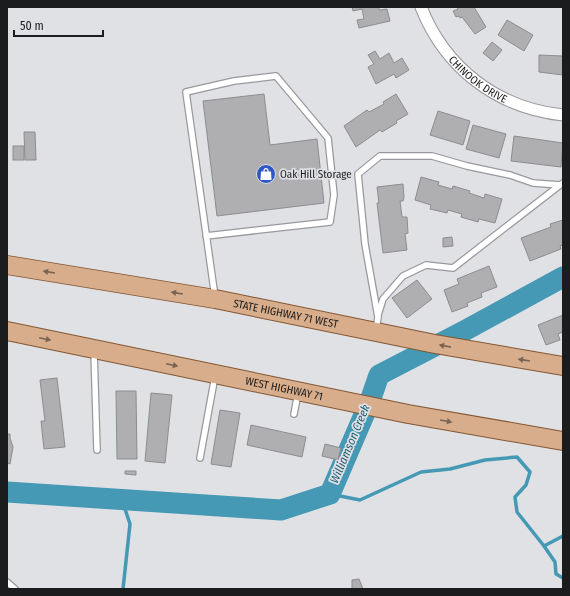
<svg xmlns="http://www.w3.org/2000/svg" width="570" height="596" font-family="'Fira Sans Condensed',sans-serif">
  <rect width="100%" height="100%" fill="#e0e1e5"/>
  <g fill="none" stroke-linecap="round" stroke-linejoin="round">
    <!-- stream -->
    <g stroke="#4599b4" stroke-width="3.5">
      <polyline points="330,494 360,500 421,472 450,469 485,460 517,457 530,472 526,485 515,497 517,512 544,546 563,536"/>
      <polyline points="122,500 130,524 123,589"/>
      <polyline points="544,546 555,562 556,574 563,578"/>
    </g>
    <!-- river -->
    <polyline stroke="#4599b4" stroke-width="21" points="7,492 281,510 330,494 370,401 379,375 464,331 563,277"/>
  </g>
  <!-- building -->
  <g fill="#afafb2" stroke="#8d8c8f">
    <polygon points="352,7 379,7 379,10 387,9 390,21 359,28 357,20 364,19 362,9 353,11"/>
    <polygon points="457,7 474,7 486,27 475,34 462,17 460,18 459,16 456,17 453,11 458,9"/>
    <polygon points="507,20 533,35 524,51 498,35"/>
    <polygon points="492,42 502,50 493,61 483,53"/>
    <polygon points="375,51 380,59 389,53 394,63 402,58 409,70 396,78 394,74 376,84 368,67 374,64 368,55"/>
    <polygon points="539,55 563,56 563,75 539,72"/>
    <polygon points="264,94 270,145 317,139 324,203 217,216 203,101"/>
    <polygon points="396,94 408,114 396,121 397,123 382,132 380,130 356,147 344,126 367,110 369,112 384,104 383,102"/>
    <polygon points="438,111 470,121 463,145 430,135"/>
    <polygon points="473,125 506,134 499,158 466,149"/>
    <polygon points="24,132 35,132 36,160 25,160"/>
    <polygon points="514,136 563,143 561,167 511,161"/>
    <rect x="13" y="146" width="11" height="14"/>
    <polygon points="421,177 439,182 438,185 452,189 453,186 470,191 469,193 484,198 485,194 502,199 495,223 479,219 478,222 461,217 462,214 448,210 447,213 430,209 431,205 415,200"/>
    <polygon points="403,184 404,197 403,201 400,201 402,217 407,217 408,233 405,234 407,250 383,253 377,203 379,203 377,187"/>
    <polygon points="563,220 563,245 560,246 561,249 530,261 521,238 551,227 550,224"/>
    <polygon points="452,237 453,246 443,247 443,238"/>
    <polygon points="489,266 497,287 481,293 482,297 467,303 468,306 452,312 444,290 459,284 457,279"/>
    <polygon points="417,280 432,299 407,318 392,298"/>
    <polygon points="563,315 563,332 558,334 560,340 546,345 538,325"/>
    <polygon points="57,378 65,447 44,449 41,421 45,421 40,380"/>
    <polygon points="116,391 136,391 137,459 117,459"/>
    <polygon points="151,393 172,395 165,463 145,461"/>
    <polygon points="220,410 240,413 231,467 211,464"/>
    <polygon points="251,425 306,437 302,457 247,445"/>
    <polygon points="7,434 10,434 10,438 13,447 10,464 7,463"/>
    <polygon points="325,444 341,448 338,460 322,456"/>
    <polygon points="125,471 136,471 136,475 125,474"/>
    <polygon points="359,579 363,589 352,589 352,580"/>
  </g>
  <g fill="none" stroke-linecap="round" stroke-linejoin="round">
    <defs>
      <g id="service">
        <polyline points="206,236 330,222 334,195 328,138 276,76 234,81 186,92 215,297"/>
        <polyline points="378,315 383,299 403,276 426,265 453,268 560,185"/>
        <polyline points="376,330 378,317 365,244 358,174 380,156 432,156 467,166 510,175 533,183 560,185 563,183"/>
        <polyline points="94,351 97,450"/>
        <polyline points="294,414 298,393"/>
        <polyline points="200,458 215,376"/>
        <polyline points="7,582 15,589"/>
      </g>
      <g id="minor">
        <path id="s1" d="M421,7c24,61 76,101 142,108"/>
      </g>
      <g id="primary">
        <path id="s2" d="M7,265l208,34 220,45 128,22"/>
        <path id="s3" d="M7,331l401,83 155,27"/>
      </g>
    </defs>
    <!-- service casing -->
    <use href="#service" stroke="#99999d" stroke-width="8"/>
    <!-- minor casing -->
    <use href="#minor" stroke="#99999d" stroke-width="13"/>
    <!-- primary casing -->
    <use href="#primary" stroke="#845632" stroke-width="20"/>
    <!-- service -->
    <use href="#service" stroke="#fff" stroke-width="5.5"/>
    <!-- minor -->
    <use href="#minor" stroke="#fff" stroke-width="11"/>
    <!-- primary -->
    <use href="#primary" stroke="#d7ad8b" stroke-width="18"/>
  </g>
  <!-- one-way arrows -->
  <defs><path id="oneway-solid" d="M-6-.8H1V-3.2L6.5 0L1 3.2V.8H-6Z"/></defs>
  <g fill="#796454">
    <use href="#oneway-solid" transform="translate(49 272) rotate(-171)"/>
    <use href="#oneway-solid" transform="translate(177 293) rotate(-171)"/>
    <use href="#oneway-solid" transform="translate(45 339) rotate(12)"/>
    <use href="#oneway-solid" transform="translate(445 346) rotate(-169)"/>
    <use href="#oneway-solid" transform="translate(524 360) rotate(-171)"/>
    <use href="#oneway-solid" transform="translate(172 365) rotate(12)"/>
    <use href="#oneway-solid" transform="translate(446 421) rotate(10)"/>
  </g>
  <!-- icons -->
  <defs>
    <symbol id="shop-disc" viewBox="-11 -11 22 22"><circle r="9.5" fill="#2e58c7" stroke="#e0e1e5"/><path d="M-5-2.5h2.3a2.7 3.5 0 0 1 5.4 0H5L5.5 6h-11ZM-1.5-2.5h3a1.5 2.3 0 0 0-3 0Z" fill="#fff"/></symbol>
  </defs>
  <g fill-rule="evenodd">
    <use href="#shop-disc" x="255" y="163" width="22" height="22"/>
  </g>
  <g text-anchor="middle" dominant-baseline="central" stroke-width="3.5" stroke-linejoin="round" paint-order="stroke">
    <!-- street labels -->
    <g font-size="11" fill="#1b1c1d" stroke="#e0e1e5">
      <text stroke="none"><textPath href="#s1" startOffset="94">CHINOOK DRIVE</textPath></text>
      <text stroke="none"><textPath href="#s2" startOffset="283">STATE HIGHWAY 71 WEST</textPath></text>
      <text stroke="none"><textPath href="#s3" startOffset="283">WEST HIGHWAY 71</textPath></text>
    </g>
    <!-- poi labels -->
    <g font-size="11" fill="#1b1c1d" stroke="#e0e1e5" text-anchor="start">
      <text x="280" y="174">Oak Hill Storage</text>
    </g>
    <!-- water labels -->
    <g font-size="12" font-style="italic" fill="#1b5d72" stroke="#e0e1e5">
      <text transform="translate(350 444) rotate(-67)">Williamson Creek</text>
    </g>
  </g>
  <!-- border -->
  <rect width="570" height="596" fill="none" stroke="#1b1c1d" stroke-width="16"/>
  <!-- scale -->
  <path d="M14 30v6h89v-6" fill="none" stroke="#1b1c1d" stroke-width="2"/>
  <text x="20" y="30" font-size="12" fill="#1b1c1d" stroke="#e0e1e5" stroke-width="3" paint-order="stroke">50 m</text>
</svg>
